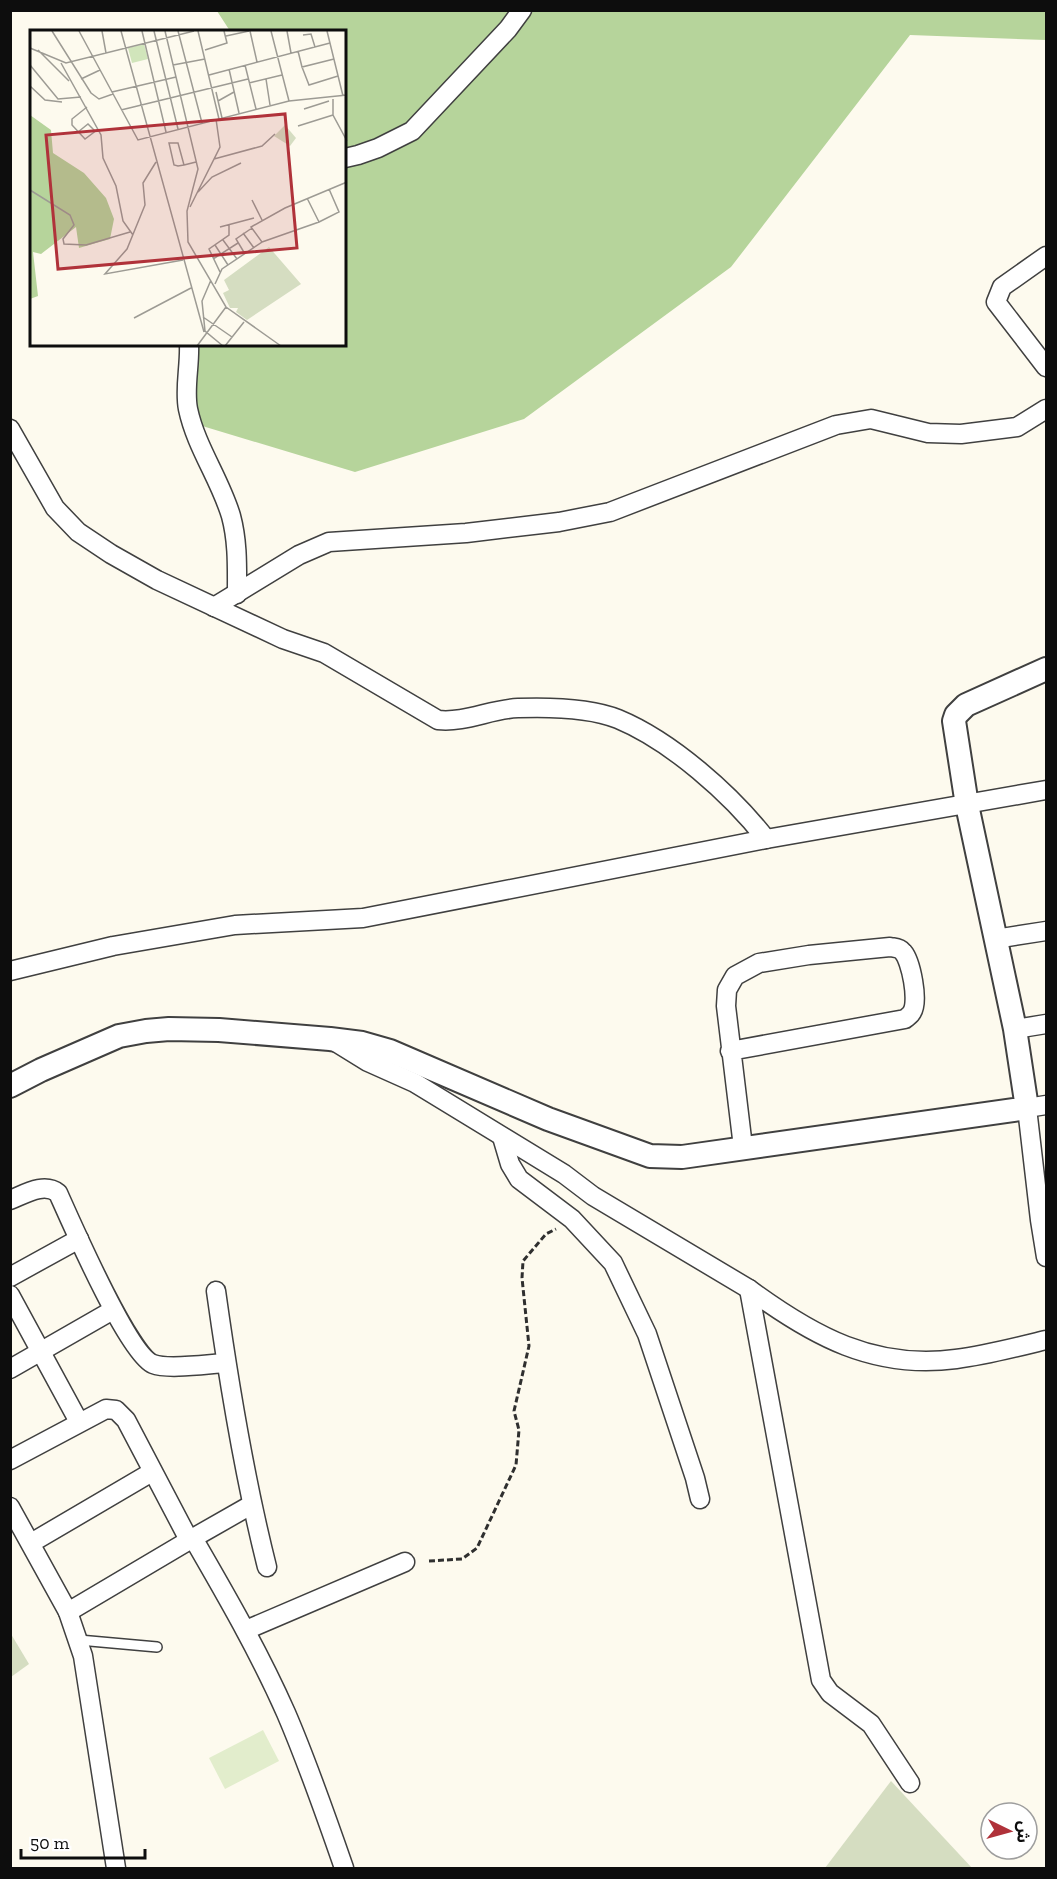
<svg xmlns="http://www.w3.org/2000/svg" width="1057" height="1879" font-family="'Zilla Slab','Noto Sans Arabic',serif">
  <rect width="100%" height="100%" fill="#fdfaee"/>
  <!-- forest -->
  <polygon fill="#b6d49b" points="217,11 1046,11 1046,40 910,35 731,267 524,419 355,472 199,425 182,345 345,345 345,32 230,31"/>
  <!-- cemetery -->
  <g fill="#d5ddc1">
    <polygon points="11,1634 29,1664 11,1677 10,1677"/>
    <polygon points="891,1781 972,1868 825,1868"/>
  </g>
  <!-- pitch -->
  <polygon fill="#e2edcc" points="263,1730 279,1761 225,1789 209,1758"/>
  <g fill="none" stroke-linecap="round" stroke-linejoin="round">
    <defs>
      <polyline id="service" points="79,1640 157,1647"/>
      <g id="minor">
        <polyline points="345,158 358,155 378,148 412,131 508,29 522,10"/>
        <polyline points="1046,256 1002,287 996,302 1046,367"/>
        <path d="M189,345c1,21 -5,44 -1,64 8,38 32,70 43,107 7,26 6,52 6,78"/>
        <path d="M10,429l45,79 23,24 33,22 46,26 126,59 41,14 114,67c27,3 53,-11 80,-12 30,-1 73,0 100,11 53,22 113,75 148,120"/>
        <polyline points="214,607 299,555 329,542 466,533 559,522 610,512 836,425 871,419 928,433 961,434 1017,427 1046,409"/>
        <polyline points="995,939 1046,931"/>
        <polyline points="10,971 113,946 235,925 363,918 766,839 1046,790"/>
        <polyline points="1015,1029 1046,1024"/>
        <path d="M334,1041l34,21 47,21 149,91 29,22 156,93c64,47 125,81 207,70 31,-4 61,-12 90,-19"/>
        <path d="M730,1051l175,-32c2,-2 6,-4 7,-7 7,-11 -1,-51 -9,-60 -4,-5 -8,-4 -13,-5l-81,8 -50,8 -24,13 -8,14 -1,16 17,141"/>
        <polyline points="1046,1105 1027,1108 1040,1220 1046,1257"/>
        <polyline points="502,1137 510,1164 519,1179 572,1219 613,1263 647,1334 695,1478 700,1499"/>
        <path d="M10,1200c15,-6 34,-18 48,-7 13,29 71,162 95,171 15,6 55,0 73,-1"/>
        <polyline points="10,1277 79,1239"/>
        <polyline points="749,1289 821,1680 830,1693 871,1724 910,1783"/>
        <path d="M216,1291c13,93 28,185 51,276"/>
        <polyline points="10,1295 79,1422"/>
        <polyline points="10,1369 113,1310"/>
        <polyline points="10,1460 106,1409 116,1410 126,1420 189,1540"/>
        <path d="M10,1507l58,105 125,-74c33,57 66,114 93,175 22,51 40,103 58,155"/>
        <polyline points="193,1538 251,1505"/>
        <polyline points="31,1543 152,1472"/>
        <polyline points="68,1612 83,1656 116,1868"/>
        <polyline points="246,1630 405,1562"/>
      </g>
      <polyline id="tertiary" points="10,1086 41,1070 119,1036 146,1031 169,1029 219,1030 330,1039 362,1043 390,1051 548,1119 650,1156 682,1157 1027,1108 1015,1029 967,805 954,721 956,715 966,705 1046,669"/>
    </defs>
    <!-- service casing -->
    <use href="#service" stroke="#404040" stroke-width="12"/>
    <!-- minor casing -->
    <use href="#minor" stroke="#404040" stroke-width="21"/>
    <!-- tertiary casing -->
    <use href="#tertiary" stroke="#404040" stroke-width="26"/>
    <!-- path -->
    <polyline stroke="#2f2f2f" stroke-width="3" stroke-dasharray="6 3" stroke-linecap="butt" points="429,1561 462,1559 477,1548 516,1465 519,1430 514,1411 529,1346 522,1278 523,1261 546,1234 556,1229"/>
    <!-- service -->
    <use href="#service" stroke="#fff" stroke-width="9"/>
    <!-- minor -->
    <use href="#minor" stroke="#fff" stroke-width="18"/>
    <!-- tertiary -->
    <use href="#tertiary" stroke="#fff" stroke-width="22"/>
  </g>
  <!-- overview -->
  <g transform="translate(30 30)">
    <rect width="316" height="316" fill="#fdfaee"/>
    <path d="M114,14l4,15 -16,4 -4,-15z" fill="#d1e5bb"/>
    <path d="M0,85l21,15 2,23 31,20 22,25 8,21 -4,20 -31,9 -3,-21 -35,27 -8,-2 5,44 -8,3z" fill="#b6d49b"/>
    <path d="M255,95l11,13 -6,8 -16,-10zM239,217l32,37 -54,36 -11,-8 2,-4h-8l-7,-15 6,-3 -5,-10z" fill="#d5ddc1"/>
    <path fill="none" stroke="#9d9b94" stroke-width="1.5" d="M22,1l39,62 8,6 14,-5M49,1l59,109 151,-39 58,-6M72,1l4,22M91,1l83,301M112,1l24,101M124,1l24,98M135,1l33,138 -11,42 1,31 38,65 55,39M148,1l24,92M168,1l21,88M220,1l7,31M241,1l18,70M257,1l4,22M297,1l16,65M273,5l8,-1 4,13M196,6l23,-5M0,18l36,15 128,-32M8,20l31,31M175,20l22,-7 -3,-12M268,21l4,16 32,-8M31,33l40,72 2,23 13,28 7,35 10,14M0,35l28,34 23,-2M143,35l32,-6M215,35l11,44M272,37l7,18 29,-9M199,39l10,44M179,45l121,-32M51,49l19,-9M236,49l4,26M219,53l33,-8M0,56l15,14 17,2M82,62l64,-15M186,62l6,26M303,69v16l14,26M188,71l16,-9M57,77l-15,12v6l13,14 12,-9M274,79l25,-8M91,80l127,-31M268,96l35,-11M48,102l10,-8 7,7M184,129l48,-13 13,-12M126,132l-13,21 2,22 -18,44 -22,25 78,-14M154,135l-6,-22h-9l5,22 4,1 6,-1 12,-3M0,160l40,25 4,10 -11,14 1,5 22,1 44,-13M168,162l14,-15 29,-14M222,170l10,20M160,177l30,-60 -4,-28M289,192l20,-10 -10,-23M190,197l34,-9M213,203l11,15M193,210l14,19M232,212l57,-20 -12,-24M185,215l13,20M215,224l-9,-15 16,-11M183,229l25,-16M190,242l-11,-23 20,-14v-10M181,250l-9,21 3,30 18,15M185,254l7,-15 40,-27 -11,-15 34,-19 62,-26M173,287l29,20M104,288l57,-30M167,316l29,-39M195,316l19,-24"/>
    <path fill="#b0323a" fill-opacity="0.15" stroke="#b0323a" stroke-width="3" d="M255,84l12,134 -239,21 -12,-134z"/>
    <rect width="316" height="316" fill="none" stroke="#0d0d0d" stroke-width="3"/>
  </g>
  <!-- border -->
  <rect width="1057" height="1879" fill="none" stroke="#0d0d0d" stroke-width="24"/>
  <!-- north arrow -->
  <g transform="translate(1009 1831) rotate(95)"><circle r="28" fill="#ffffff" stroke="#9e9e9e" stroke-width="1.5"/>
  <path d="M0-4.5L10 22L0 15L-10 22Z" fill="#b0323a"/>
  <text y="-9" font-size="16" font-weight="bold" text-anchor="middle" fill="#0d0d0d">ش</text>
  </g>
  <!-- scale -->
  <path d="M21 1849v9h124v-9" fill="none" stroke="#0d0d0d" stroke-width="3"/>
  <text x="30" y="1849" font-size="18" fill="#0d0d0d" stroke="#ffffff" stroke-width="4.5" paint-order="stroke">50 m</text>
</svg>
